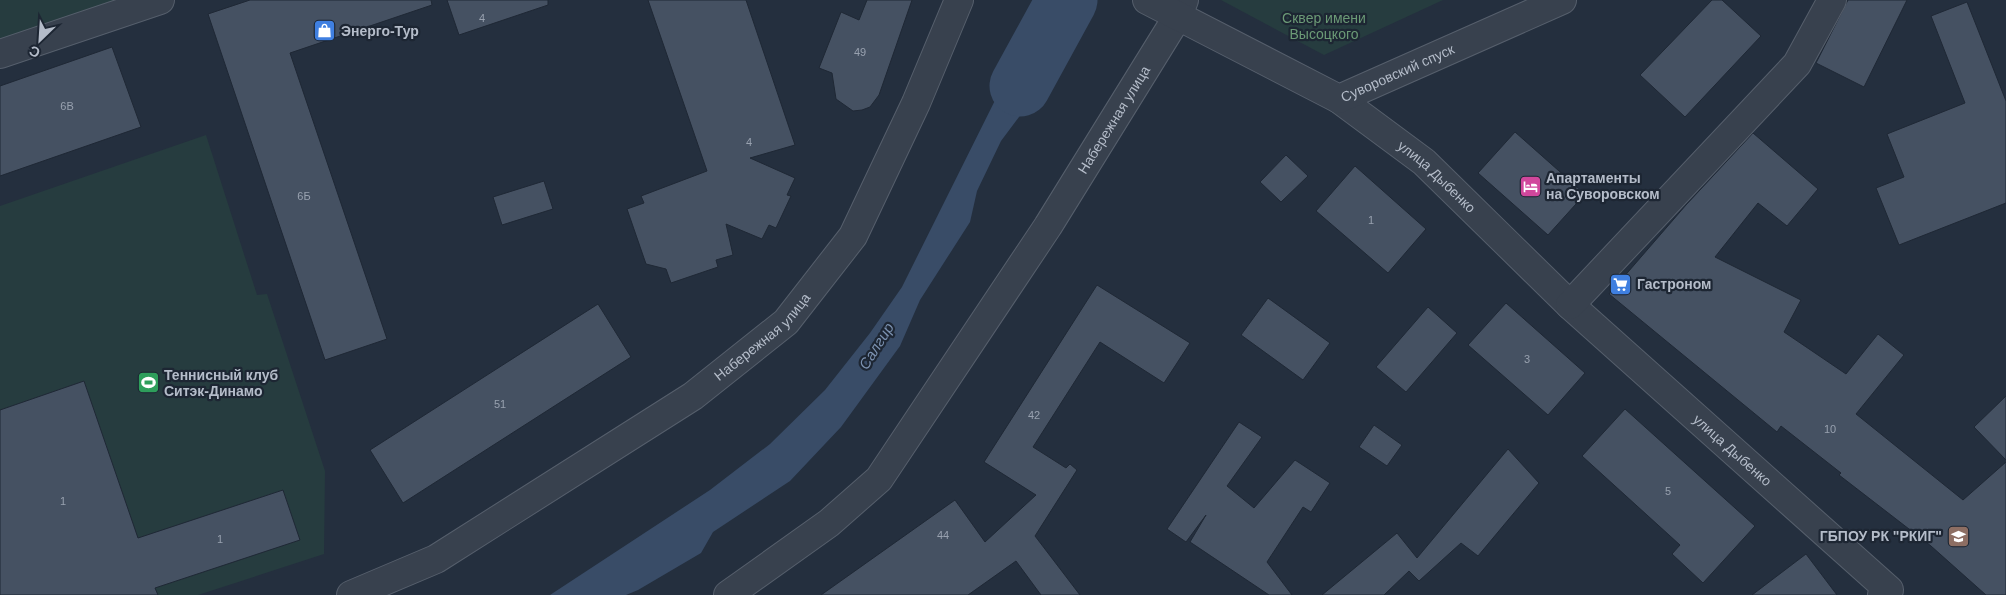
<svg xmlns="http://www.w3.org/2000/svg" width="2006" height="595" font-family="Helvetica,sans-serif">
  <rect width="100%" height="100%" fill="#242f3e"/>
  <!-- green -->
  <g fill="#263c3f">
    <polygon points="0,0 118,0 0,40"/>
    <polygon points="1221,0 1443,0 1324,55"/>
    <polygon points="206,135 257,295 267,294 325,471 324,554 198,595 0,595 0,206"/>
  </g>
  <!-- water -->
  <polygon fill="#394c67" points="1044,2 1086,24 1063,41 1019,117 1001,141 977,191 970,222 920,300 900,346 841,427 790,481 713,532 701,553 638,590 626,595 550,595 710,490 770,444 825,390 870,333 902,287"/>
  <!-- pier -->
  <polygon fill="#242f3e" points="1045,0 1087,21 1088,24 1042,1"/>
  <g fill="none" stroke-linecap="round" stroke-linejoin="round">
    <!-- river -->
    <polyline stroke="#394c67" stroke-width="61" points="1020,86 1067,0"/>
  </g>
  <!-- building -->
  <g fill="#455162" stroke="#1f2835">
    <polygon points="250,0 431,0 432,5 290,53 387,339 325,360 208,14"/>
    <polygon points="447,0 548,0 548,5 459,35"/>
    <polygon points="648,0 746,0 795,145 750,158 795,178 787,195 791,196 776,228 769,225 762,239 726,224 733,255 716,260 718,267 671,283 666,269 646,264 627,209 644,203 641,196 707,171"/>
    <polygon points="867,0 912,0 879,95 870,107 862,110 853,111 836,99 832,73 819,68 841,12 859,20"/>
    <polygon points="1712,0 1722,0 1761,36 1685,117 1640,75"/>
    <polygon points="1848,0 1907,0 1864,87 1816,63"/>
    <polygon points="1967,2 2006,101 2006,203 1899,245 1876,188 1904,177 1887,134 1965,103 1931,16"/>
    <polygon points="112,47 141,127 0,176 0,86"/>
    <polygon points="1515,132 1585,194 1548,235 1478,173"/>
    <polygon points="1753,133 1818,189 1787,226 1758,203 1715,257 1801,300 1784,332 1846,374 1878,334 1904,355 1856,414 1963,500 2006,462 2006,595 1986,595 1931,546 1839,475 1841,473 1781,426 1777,432 1609,294 1686,205"/>
    <polygon points="1286,155 1308,176 1281,202 1260,182"/>
    <polygon points="1355,166 1426,229 1388,273 1316,211"/>
    <polygon points="544,181 553,209 502,225 493,197"/>
    <polygon points="1097,285 1190,343 1164,383 1100,342 1033,447 1066,468 1070,464 1077,470 1035,536 1080,595 1041,595 1016,561 968,595 821,595 955,500 985,542 1036,495 984,462"/>
    <polygon points="1268,298 1330,343 1303,380 1241,335"/>
    <polygon points="1506,303 1585,373 1548,415 1468,345"/>
    <polygon points="598,304 631,357 403,503 370,450"/>
    <polygon points="1428,307 1457,333 1406,392 1376,367"/>
    <polygon points="84,381 138,538 283,490 300,540 155,588 158,595 0,595 0,410"/>
    <polygon points="2006,396 2006,460 1974,427"/>
    <polygon points="1625,409 1755,526 1703,583 1672,554 1680,545 1582,456"/>
    <polygon points="1239,422 1262,437 1227,486 1254,508 1295,460 1330,483 1311,512 1303,507 1267,562 1292,595 1269,595 1190,542 1206,515 1186,542 1167,529"/>
    <polygon points="1374,425 1402,445 1387,466 1359,447"/>
    <polygon points="1508,449 1539,483 1478,556 1461,543 1419,581 1409,571 1384,595 1322,595 1397,533 1417,558"/>
    <polygon points="1806,554 1837,595 1752,595"/>
  </g>
  <g fill="none" stroke-linecap="round" stroke-linejoin="round">
    <defs>
      <g id="minor">
        <path id="s1" d="M1339,99l85,63 146,143 319,285 -7,5"/>
        <polyline points="1570,305 1797,64 1832,0"/>
        <path id="s2" d="M351,595l85,-36 257,-163 93,-74 67,-86 63,-133 43,-103"/>
        <path id="s3" d="M728,595l101,-72 50,-44 169,-253 130,-210 6,-16"/>
      </g>
      <g id="tertiary">
        <path id="s4" d="M1147,0l192,99 223,-99"/>
        <polyline points="0,54 160,0"/>
      </g>
    </defs>
    <!-- minor casing -->
    <use href="#minor" stroke="#565f6c" stroke-width="30"/>
    <!-- tertiary casing -->
    <use href="#tertiary" stroke="#565f6c" stroke-width="30"/>
    <!-- minor -->
    <use href="#minor" stroke="#38414e" stroke-width="28"/>
    <!-- tertiary -->
    <use href="#tertiary" stroke="#38414e" stroke-width="28"/>
  </g>
  <!-- icons -->
  <defs>
    <symbol id="shop-square" viewBox="-11 -11 22 22"><rect x="-9" y="-9" width="18" height="18" rx="4" fill="#3f7fe0" stroke="#1d2633"/><path d="M-5-2.5h2.3a2.7 3.5 0 0 1 5.4 0H5L5.5 6h-11ZM-1.5-2.5h3a1.5 2.3 0 0 0-3 0Z" fill="#fff"/></symbol>
    <symbol id="hotel-square" viewBox="-11 -11 22 22"><rect x="-9" y="-9" width="18" height="18" rx="4" fill="#d1479c" stroke="#1d2633"/><path d="M-6-4.5h1.5V1H6V5H4.5V3h-9V5H-6ZM-4 0a1.8 1.8 0 1 1 3.6 0ZM.5 0V-2.5h3Q6-2.5 6 0Z" fill="#fff"/></symbol>
    <symbol id="supermarket-square" viewBox="-11 -11 22 22"><rect x="-9" y="-9" width="18" height="18" rx="4" fill="#3f7fe0" stroke="#1d2633"/><path d="M-6-5.5h2.5l.6 2H6L4.5 2H-2.5L-4.4-4H-6ZM-1.5 3.2a1.3 1.3 0 1 0 .1 0ZM3 3.2a1.3 1.3 0 1 0 .1 0Z" fill="#fff"/></symbol>
    <symbol id="stadium-square" viewBox="-11 -11 22 22"><rect x="-9" y="-9" width="18" height="18" rx="4" fill="#2e9e5b" stroke="#1d2633"/><path d="M0-5a6.5 5 0 1 0 0 10a6.5 5 0 1 0 0-10ZM-3.5-1.8h7v3.6h-7Z" fill="#fff"/></symbol>
    <symbol id="university-square" viewBox="-11 -11 22 22"><rect x="-9" y="-9" width="18" height="18" rx="4" fill="#8d6e63" stroke="#1d2633"/><path d="M0-5L7-2L0 1L-7-2ZM-4 1L0 2.5L4 1V4Q0 6-4 4Z" fill="#fff"/></symbol>
  </defs>
  <g fill-rule="evenodd">
    <use href="#shop-square" x="312" y="18" width="25" height="25"/>
    <use href="#hotel-square" x="1518" y="174" width="25" height="25"/>
    <use href="#supermarket-square" x="1608" y="272" width="25" height="25"/>
    <use href="#stadium-square" x="136" y="370" width="25" height="25"/>
    <use href="#university-square" x="1946" y="524" width="25" height="25"/>
  </g>
  <g text-anchor="middle" dominant-baseline="central" stroke-width="4.5" stroke-linejoin="round" paint-order="stroke">
    <!-- number labels -->
    <g font-size="11" fill="#98a1af">
      <text x="482" y="18">4</text>
      <text x="860" y="52">49</text>
      <text x="67" y="106">6В</text>
      <text x="749" y="142">4</text>
      <text x="304" y="196">6Б</text>
      <text x="1371" y="220">1</text>
      <text x="1527" y="359">3</text>
      <text x="500" y="404">51</text>
      <text x="1034" y="415">42</text>
      <text x="1830" y="429">10</text>
      <text x="1668" y="491">5</text>
      <text x="63" y="501">1</text>
      <text x="943" y="535">44</text>
      <text x="220" y="539">1</text>
    </g>
    <!-- park labels -->
    <g font-size="14" fill="#6b9a76" stroke="#1d2633">
      <text x="1324" y="18">Сквер имени<tspan x="1324" dy="16">Высоцкого</tspan></text>
    </g>
    <!-- poi labels -->
    <g font-size="14" font-weight="bold" fill="#b4bcc9" stroke="#1d2633" text-anchor="start">
      <text x="341" y="31">Энерго-Тур</text>
      <text x="1546" y="178">Апартаменты<tspan x="1546" dy="16">на Суворовском</tspan></text>
      <text x="1637" y="284">Гастроном</text>
      <text x="164" y="375">Теннисный клуб<tspan x="164" dy="16">Ситэк-Динамо</tspan></text>
      <text x="1942" y="536" text-anchor="end">ГБПОУ РК "РКИГ"</text>
    </g>
    <!-- street labels -->
    <g font-size="14" fill="#b4bcc9" stroke="#1d2633">
      <text stroke="none"><textPath href="#s4" startOffset="280">Суворовский спуск</textPath></text>
      <text stroke="none"><textPath href="#s3" startOffset="620">Набережная улица</textPath></text>
      <text stroke="none"><textPath href="#s1" startOffset="125">улица Дыбенко</textPath></text>
      <text stroke="none"><textPath href="#s2" startOffset="488">Набережная улица</textPath></text>
      <text stroke="none"><textPath href="#s1" startOffset="528">улица Дыбенко</textPath></text>
    </g>
    <!-- water labels -->
    <g font-size="15" font-style="italic" fill="#7c92b1" stroke="#1d2633">
      <text transform="translate(876 346) rotate(-58)">Салгир</text>
    </g>
  </g>
  <!-- north arrow -->
  <g transform="translate(40 40) rotate(205)" stroke="#1d2633" stroke-width="4" paint-order="stroke">
  <path d="M0-4L9 19L0 12L-9 19Z" fill="#b4bcc9"/>
  <text y="-8" font-size="14" font-weight="bold" text-anchor="middle" fill="#b4bcc9">С</text>
  </g>
</svg>
